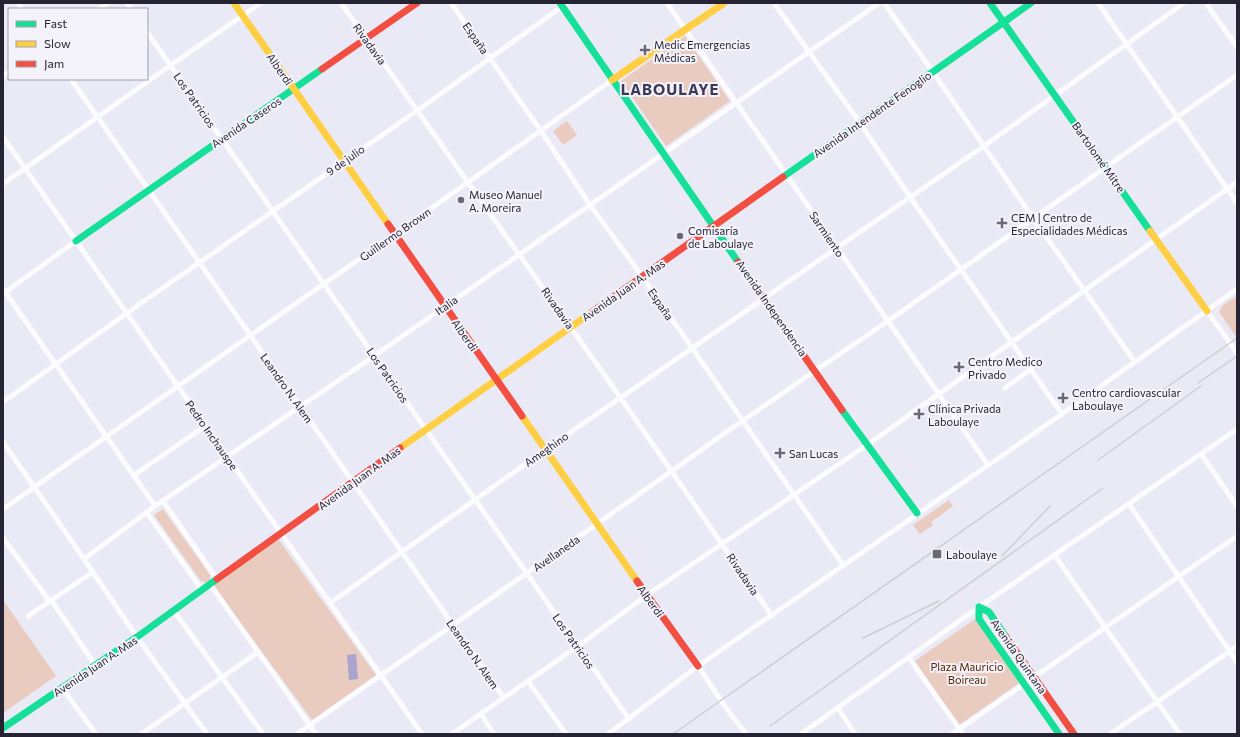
<svg xmlns="http://www.w3.org/2000/svg" width="1240" height="737" font-family="Commissioner,sans-serif">
  <rect width="100%" height="100%" fill="#eae9f6"/>
  <!-- green -->
  <g fill="#e9cbc0">
    <polygon points="685,36 730,101 666,146 621,81"/>
    <polygon points="567,121 577,135 563,145 553,131"/>
    <polygon points="1237,296 1237,334 1235,335 1219,312 1223,305"/>
    <polygon points="949,500 953,506 931,522 933,525 920,534 913,525"/>
    <polygon points="163,509 210,575 210,584 201,581 154,515"/>
    <polygon points="278,539 376,675 312,720 213,585"/>
    <polygon points="3,600 56,676 3,713"/>
    <polygon points="975,619 1019,683 959,725 915,661"/>
  </g>
  <!-- water -->
  <polygon fill="#aaa4cf" points="356,654 358,679 349,680 347,655"/>
  <g fill="none" stroke-linecap="round" stroke-linejoin="round">
    <!-- street -->
    <g stroke="#fcfcfe" stroke-width="5">
      <polyline points="18,3 22,9"/>
      <polyline points="127,3 131,9"/>
      <polyline points="341,3 620,397 772,616"/>
      <polyline points="451,3 541,131 590,205 642,276 843,565"/>
      <polyline points="667,3 988,465"/>
      <polyline points="774,3 860,123 910,197 1062,414"/>
      <polyline points="884,3 933,72 1033,218 1135,362"/>
      <polyline points="1098,3 1237,203"/>
      <polyline points="1206,3 1237,47"/>
      <polyline points="99,9 108,3"/>
      <polyline points="147,32 629,719"/>
      <polyline points="3,76 9,72"/>
      <polyline points="71,79 504,698"/>
      <polyline points="3,137 422,734"/>
      <polyline points="3,184 171,65 261,3"/>
      <polyline points="3,289 155,506"/>
      <polyline points="4,293 76,241"/>
      <polyline points="1207,311 1237,353"/>
      <polyline points="1005,388 1031,369"/>
      <polyline points="3,402 127,313 418,110 567,3"/>
      <polyline points="3,442 84,559 137,637 207,734"/>
      <polyline points="1201,454 1237,506"/>
      <polyline points="134,475 205,426"/>
      <polyline points="163,501 217,579"/>
      <polyline points="1129,504 1237,662"/>
      <polyline points="3,509 395,234 612,80"/>
      <polyline points="147,513 202,590"/>
      <polyline points="3,538 48,599 54,604 95,665"/>
      <polyline points="1055,556 1180,734"/>
      <polyline points="84,559 155,506 374,356 879,3"/>
      <polyline points="210,584 316,734"/>
      <polyline points="330,603 545,450 984,146 1184,3"/>
      <polyline points="174,611 263,734"/>
      <polyline points="28,616 93,572"/>
      <polyline points="909,658 963,734"/>
      <polyline points="698,666 726,708 746,734"/>
      <polyline points="528,681 566,734"/>
      <polyline points="62,688 96,734"/>
      <polyline points="838,708 855,734"/>
      <polyline points="481,714 494,734"/>
      <polyline points="141,734 258,652"/>
      <polyline points="297,734 597,524 742,421 888,321 1106,167 1237,75"/>
      <polyline points="452,734 578,646 647,595 867,445 1237,182"/>
      <polyline points="608,734 698,666 1062,414 1237,289"/>
      <polyline points="801,734 979,607 1237,429"/>
      <polyline points="952,734 1237,536"/>
      <polyline points="1110,734 1157,702 1237,646"/>
    </g>
    <!-- fast -->
    <g stroke="#16e098" stroke-width="7">
      <polyline points="560,3 738,262"/>
      <polyline points="990,3 1150,231"/>
      <polyline points="783,177 1031,3"/>
      <polyline points="76,241 322,69"/>
      <polyline points="842,410 917,513"/>
      <polyline points="1006,637 989,612 979,607 979,619 1059,734"/>
      <polyline points="3,728 137,637 217,579"/>
    </g>
    <!-- slow -->
    <g stroke="#ffcf43" stroke-width="7">
      <polyline points="234,3 388,224"/>
      <polyline points="612,80 724,3"/>
      <polyline points="1150,231 1207,311"/>
      <polyline points="522,416 637,581"/>
      <polyline points="400,448 592,312"/>
    </g>
    <!-- jam -->
    <g stroke="#f24e42" stroke-width="7">
      <polyline points="322,69 417,3"/>
      <polyline points="388,224 522,416"/>
      <polyline points="738,262 842,410"/>
      <polyline points="592,312 783,177"/>
      <polyline points="217,579 400,448"/>
      <polyline points="637,581 698,666"/>
      <polyline points="1006,637 1074,734"/>
    </g>
    <!-- rail -->
    <g stroke="#cecdd1" stroke-width="1.5">
      <polyline points="1198,383 1237,356"/>
      <polyline points="1098,460 1201,386"/>
      <polyline points="1002,556 1050,506"/>
      <polyline points="863,638 939,601"/>
      <polyline points="770,726 1103,488"/>
      <polyline points="673,734 1237,338"/>
    </g>
  </g>
  <!-- markers -->
  <g fill="#6b6977" stroke="#f4f3fb" stroke-width="1.5">
    <path d="M643 44h4v4h4v4h-4v4h-4v-4h-4v-4h4z"/>
    <circle cx="461" cy="200" r="4"/>
    <path d="M1000 217h4v4h4v4h-4v4h-4v-4h-4v-4h4z"/>
    <circle cx="680" cy="236" r="4"/>
    <path d="M957 361h4v4h4v4h-4v4h-4v-4h-4v-4h4z"/>
    <path d="M1061 392h4v4h4v4h-4v4h-4v-4h-4v-4h4z"/>
    <path d="M917 408h4v4h4v4h-4v4h-4v-4h-4v-4h4z"/>
    <path d="M778 447h4v4h4v4h-4v4h-4v-4h-4v-4h4z"/>
    <rect x="932" y="549" width="10" height="10" rx="2"/>
  </g>
  <g text-anchor="middle" dominant-baseline="central" stroke-width="4" stroke-linejoin="round" paint-order="stroke">
    <!-- street labels -->
    <g font-size="11" fill="#262432" stroke="#f4f3fb">
      <text transform="translate(476 38) rotate(55)">España</text>
      <text transform="translate(370 44) rotate(54)">Rivadavia</text>
      <text transform="translate(280 69) rotate(55)">Alberdi</text>
      <text transform="translate(195 100) rotate(55)">Los Patricios</text>
      <text transform="translate(872 114) rotate(-35)">Avenida Intendente Fenoglio</text>
      <text transform="translate(246 122) rotate(-34)">Avenida Caseros</text>
      <text transform="translate(1099 157) rotate(55)">Bartolomé Mitre</text>
      <text transform="translate(345 160) rotate(-35)">9 de julio</text>
      <text transform="translate(395 234) rotate(-35)">Guillermo Brown</text>
      <text transform="translate(827 234) rotate(56)">Sarmiento</text>
      <text transform="translate(623 290) rotate(-35)">Avenida Juan A. Mas</text>
      <text transform="translate(661 304) rotate(56)">España</text>
      <text transform="translate(446 305) rotate(-35)">Italia</text>
      <text transform="translate(558 308) rotate(55)">Rivadavia</text>
      <text transform="translate(772 308) rotate(55)">Avenida Independencia</text>
      <text transform="translate(465 335) rotate(55)">Alberdi</text>
      <text transform="translate(388 375) rotate(55)">Los Patricios</text>
      <text transform="translate(287 388) rotate(55)">Leandro N. Alem</text>
      <text transform="translate(212 435) rotate(55)">Pedro Inchauspe</text>
      <text transform="translate(546 449) rotate(-35)">Ameghino</text>
      <text transform="translate(359 478) rotate(-36)">Avenida Juan A. Mas</text>
      <text transform="translate(556 553) rotate(-35)">Avellaneda</text>
      <text transform="translate(743 574) rotate(56)">Rivadavia</text>
      <text transform="translate(651 601) rotate(54)">Alberdi</text>
      <text transform="translate(574 641) rotate(55)">Los Patricios</text>
      <text transform="translate(473 654) rotate(55)">Leandro N. Alem</text>
      <text transform="translate(1019 656) rotate(55)">Avenida Quintana</text>
      <text transform="translate(95 666) rotate(-34)">Avenida Juan A. Mas</text>
    </g>
    <!-- poi labels -->
    <g font-size="11" fill="#262432" stroke="#f4f3fb" text-anchor="start">
      <text x="654" y="44">Medic Emergencias<tspan x="654" dy="13">Médicas</tspan></text>
      <text x="469" y="194">Museo Manuel<tspan x="469" dy="13">A. Moreira</tspan></text>
      <text x="1011" y="217">CEM | Centro de<tspan x="1011" dy="13">Especialidades Médicas</tspan></text>
      <text x="688" y="230">Comisaría<tspan x="688" dy="13">de Laboulaye</tspan></text>
      <text x="968" y="361">Centro Medico<tspan x="968" dy="13">Privado</tspan></text>
      <text x="1072" y="392">Centro cardiovascular<tspan x="1072" dy="13">Laboulaye</tspan></text>
      <text x="928" y="408">Clínica Privada<tspan x="928" dy="13">Laboulaye</tspan></text>
      <text x="789" y="453">San Lucas</text>
      <text x="946" y="554">Laboulaye</text>
    </g>
    <!-- park labels -->
    <g font-size="11" fill="#592501" stroke="#f4f3fb">
      <text x="967" y="666">Plaza Mauricio<tspan x="967" dy="13">Boireau</tspan></text>
    </g>
    <!-- district labels -->
    <g font-size="15" font-weight="bold" letter-spacing="1" fill="#3c3857" stroke="#f4f3fb">
      <text x="670" y="89">LABOULAYE</text>
    </g>
  </g>
  <!-- border -->
  <rect width="1240" height="737" fill="none" stroke="#262432" stroke-width="8"/>
  <!-- legend -->
  <rect x="8" y="8" width="140" height="72" fill="#f4f3fb" stroke="#a2a0ab"/>
  <rect x="16" y="21" width="20" height="6" fill="#16e098" stroke="#a2a0ab"/>
  <text x="44" y="28" font-size="12" fill="#262432">Fast</text>
  <rect x="16" y="41" width="20" height="6" fill="#ffcf43" stroke="#a2a0ab"/>
  <text x="44" y="48" font-size="12" fill="#262432">Slow</text>
  <rect x="16" y="61" width="20" height="6" fill="#f24e42" stroke="#a2a0ab"/>
  <text x="44" y="68" font-size="12" fill="#262432">Jam</text>
</svg>
